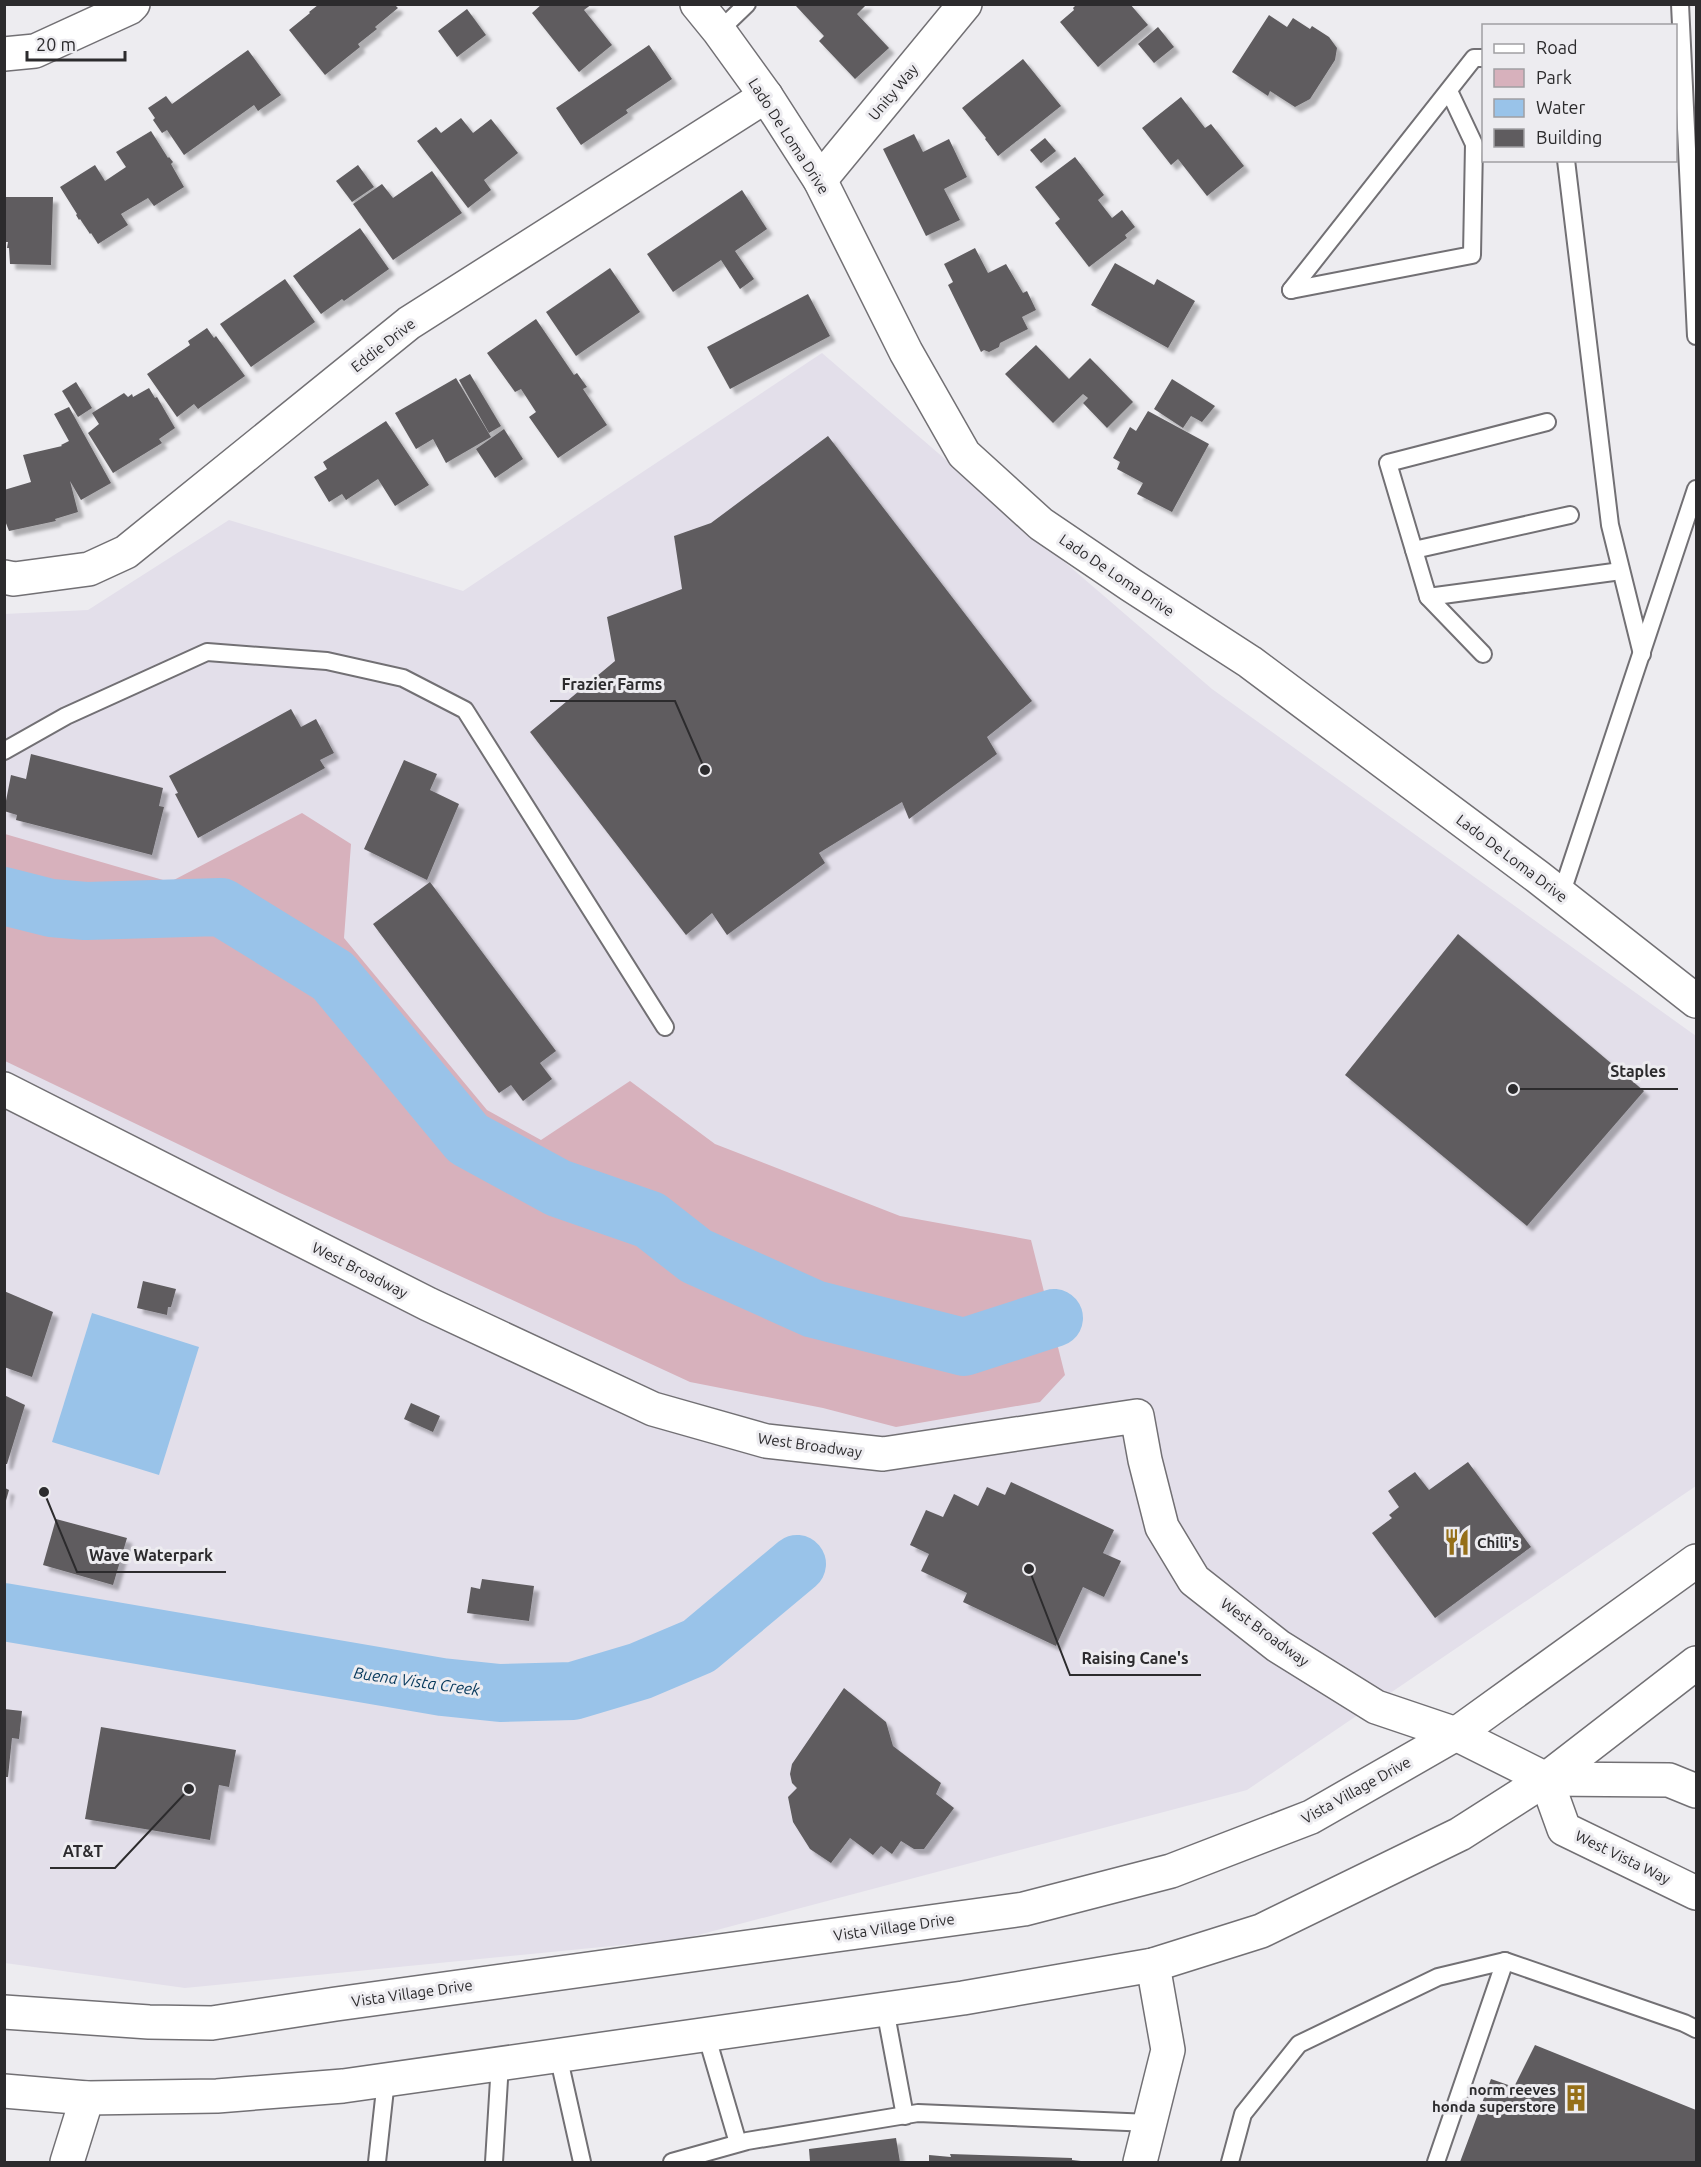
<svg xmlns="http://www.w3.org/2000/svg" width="1701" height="2167" font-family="Ubuntu,sans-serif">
  <defs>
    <filter id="shadow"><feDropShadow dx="5.5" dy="5.5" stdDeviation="1.5" flood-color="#0004"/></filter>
  </defs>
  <rect width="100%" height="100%" fill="#edecf0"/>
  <!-- built -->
  <polygon fill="#e3dfea" points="822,353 1212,689 1696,1036 1696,1486 1247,1790 683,1939 185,1988 5,1963 4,614 88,610 229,520 463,591"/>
  <!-- green -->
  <polygon fill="#d7b1bc" points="302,813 351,844 344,938 487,1110 541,1140 630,1081 715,1144 900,1216 1031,1240 1065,1375 1040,1402 896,1427 823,1408 690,1382 280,1193 5,1061 5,834 170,882"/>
  <!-- water -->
  <polygon fill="#99c3e9" points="92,1313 199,1347 159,1475 52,1442"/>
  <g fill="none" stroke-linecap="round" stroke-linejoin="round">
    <!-- river -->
    <g stroke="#99c3e9" stroke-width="58">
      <polyline points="4,896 51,908 86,911 221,907 333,976 468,1139 558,1188 650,1220 696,1256 814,1309 964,1347 1054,1318"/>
      <polyline points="4,1612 442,1687 500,1693 573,1691 640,1671 699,1646 797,1564"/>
    </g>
  </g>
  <!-- building -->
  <g fill="#5f5c5f" filter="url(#shadow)">
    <polygon points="542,4 592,4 584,10 612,45 579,72 532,13"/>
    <polygon points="797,4 867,4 857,14 889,48 855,79 819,41 824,36 796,6"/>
    <polygon points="1077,4 1130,4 1148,25 1098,67 1060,22 1074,10 1073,8"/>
    <polygon points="318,5 395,5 398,8 375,27 377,29 358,44 360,47 325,75 289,30 310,13 309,12"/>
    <polygon points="467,9 486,35 457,57 438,31"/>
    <polygon points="1269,15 1287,27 1293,18 1310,29 1312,26 1329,37 1337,48 1335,60 1310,99 1295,107 1270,91 1268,96 1232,72"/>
    <polygon points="1158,27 1174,47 1154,63 1138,44"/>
    <polygon points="649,45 672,79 626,110 628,113 581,145 556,108"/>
    <polygon points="248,50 281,95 258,111 254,105 184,155 167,130 162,133 153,120 155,118 148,108 166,96 172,104"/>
    <polygon points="1023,59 1061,106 998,156 985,139 986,138 962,108"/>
    <polygon points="1181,97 1205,128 1211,124 1244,166 1207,196 1178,159 1171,165 1142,128"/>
    <polygon points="461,118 473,133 491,119 518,153 484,180 491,190 468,208 417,141 436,127 441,133"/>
    <polygon points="151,131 168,158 169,157 173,162 171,164 184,187 154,206 148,198 121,214 128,225 98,244 91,233 90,234 80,219 79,220 76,215 77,214 60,187 95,165 105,181 126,167 116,152"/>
    <polygon points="914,134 923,152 949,139 967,177 944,189 960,220 926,236 883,149"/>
    <polygon points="1045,138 1056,151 1041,163 1030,150"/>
    <polygon points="1075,157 1104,195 1098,200 1112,218 1122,210 1135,227 1125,235 1127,238 1089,267 1055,223 1060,219 1035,187"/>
    <polygon points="358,165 374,187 352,202 336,181"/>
    <polygon points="432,171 462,213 393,260 353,204 382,184 393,198"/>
    <polygon points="742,190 767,229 735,251 754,279 740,289 721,260 673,292 647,254"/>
    <polygon points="4,197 53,197 51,265 10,264 9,248 7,248 8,242 4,242"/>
    <polygon points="360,228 389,269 344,301 342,299 321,314 293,276"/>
    <polygon points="975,248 988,273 1006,264 1023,293 1027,291 1036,310 1022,317 1028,329 1000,343 999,347 989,352 984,350 981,352 948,285 953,282 944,264"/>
    <polygon points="1115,263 1154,285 1157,279 1195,301 1168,348 1091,305"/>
    <polygon points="610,268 640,312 576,356 546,312"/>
    <polygon points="285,279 315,322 251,367 220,324"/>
    <polygon points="808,294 830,336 730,389 707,347"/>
    <polygon points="536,319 574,375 577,373 587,387 583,389 607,425 558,458 529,417 536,412 521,389 515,392 487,353"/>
    <polygon points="207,328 214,338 216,336 245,376 198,409 194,404 177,417 147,374 190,345 188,341"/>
    <polygon points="1036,345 1069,379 1090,358 1133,402 1107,428 1083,403 1088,398 1083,394 1053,423 1005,374"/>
    <polygon points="470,374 501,426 489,433 459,380"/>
    <polygon points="456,378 491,437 446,463 433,439 416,449 395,413"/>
    <polygon points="1172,379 1215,406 1202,422 1191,416 1183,428 1154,409"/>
    <polygon points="76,382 92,408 78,417 62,391"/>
    <polygon points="149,388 155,398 157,397 175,428 159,439 162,443 113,473 88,433 99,424 92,413 124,393 128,397 132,394 133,397"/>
    <polygon points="69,407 111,483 81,500 70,481 78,512 55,519 56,521 9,531 4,518 4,490 31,482 23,455 62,446 61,445 69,441 54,414"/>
    <polygon points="1148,411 1209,444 1172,512 1137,494 1143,483 1117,469 1120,462 1113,458 1130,427 1136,431"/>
    <polygon points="386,421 429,485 395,506 378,479 346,500 342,494 329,502 314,477 327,469 323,462"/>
    <polygon points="504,429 523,459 495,478 476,449"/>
    <polygon points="828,436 1032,701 987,737 997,754 909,819 902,802 819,853 825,863 727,935 712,913 686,935 530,732 615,661 607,617 682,589 674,536 711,523"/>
    <polygon points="291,709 301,727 316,719 334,753 320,760 325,768 198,838 175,794 178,793 169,776"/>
    <polygon points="31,754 163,788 159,806 164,807 152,855 16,820 17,815 4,811 11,775 26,779"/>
    <polygon points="404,760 437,774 430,790 459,804 427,880 364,849"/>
    <polygon points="430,882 556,1051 540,1063 552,1079 523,1101 511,1085 499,1093 373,924"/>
    <polygon points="1458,934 1644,1091 1527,1226 1345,1075"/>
    <polygon points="143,1281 176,1289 171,1307 168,1307 167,1315 137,1308"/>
    <polygon points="4,1291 53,1312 32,1377 4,1367"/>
    <polygon points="4,1395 25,1405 7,1464 4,1464"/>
    <polygon points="411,1403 440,1416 433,1432 404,1419"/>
    <polygon points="1468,1462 1531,1547 1435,1618 1372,1533 1392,1518 1389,1515 1399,1507 1388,1491 1415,1472 1429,1490"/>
    <polygon points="1011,1482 1114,1530 1103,1553 1121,1561 1104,1597 1083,1587 1056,1646 963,1602 967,1593 921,1571 929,1554 910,1545 926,1510 943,1517 954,1494 978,1506 987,1487 1005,1495"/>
    <polygon points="5,1488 9,1490 5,1504"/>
    <polygon points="56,1519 127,1538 113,1585 43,1565"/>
    <polygon points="482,1579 534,1586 529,1621 467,1613 471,1587 480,1589"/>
    <polygon points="844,1688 886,1722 893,1746 941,1783 936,1794 954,1808 924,1849 914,1849 901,1841 892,1854 881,1846 873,1855 850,1838 831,1863 810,1849 793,1822 788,1797 797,1788 792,1783 790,1774 792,1764"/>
    <polygon points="4,1709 22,1711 19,1739 12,1738 8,1777 4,1777"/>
    <polygon points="101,1727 236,1750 229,1787 219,1785 210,1840 85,1819"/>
    <polygon points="1535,2045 1696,2110 1696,2162 1460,2162 1491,2079 1514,2087"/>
    <polygon points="896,2138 900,2162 810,2162 809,2149"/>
    <polygon points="950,2154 1072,2158 1072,2160 1081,2161 1081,2162 929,2162 929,2155 951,2157"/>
  </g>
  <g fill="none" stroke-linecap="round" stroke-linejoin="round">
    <defs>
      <g id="service">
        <polyline points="1680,4 1696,336"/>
        <polyline points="719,31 747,4"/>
        <polyline points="1566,160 1610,525 1642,654"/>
        <polyline points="1291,290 1472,255 1474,144 1449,91"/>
        <polyline points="1291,290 1474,58 1484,58"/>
        <polyline points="1414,550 1570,515"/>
        <polyline points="1428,597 1621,571"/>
        <polyline points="1483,654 1428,597 1388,463 1547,422"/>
        <polyline points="4,751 66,716 207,652 327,661 403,678 465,710 665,1027"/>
        <polyline points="1561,895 1696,489"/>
        <polyline points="885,2009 905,2116"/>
        <polyline points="706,2034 738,2143"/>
        <polyline points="558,2055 582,2162"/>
        <polyline points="377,2162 386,2080"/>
        <polyline points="494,2162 500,2063"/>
        <polyline points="672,2162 747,2141 918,2113 1150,2123"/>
        <polyline points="1230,2162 1243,2114 1299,2044 1438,1977 1505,1961 1684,2023 1696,2029"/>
        <polyline points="1436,2162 1505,1961"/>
      </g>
      <g id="minor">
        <polyline points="4,54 35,51 129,8 133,4"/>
        <polyline points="820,180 965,4"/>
        <polyline points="4,577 14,579 89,569 126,552 409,323 766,96"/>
      </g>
      <g id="tertiary">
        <polyline points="697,4 719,31 766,96 820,180 906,352 964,454 1041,524 1131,585 1250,662 1538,877 1696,1001"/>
        <polyline points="4,1089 428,1304 653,1409 766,1441 883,1454 1137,1416 1145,1460 1162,1527 1194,1580 1278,1646 1376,1707 1456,1734"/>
        <polyline points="67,2162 87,2098"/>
        <polyline points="1140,2162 1168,2050 1153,1965"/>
      </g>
      <g id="secondary">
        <polyline points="1456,1734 1546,1779 1669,1780 1696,1791"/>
        <polyline points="1546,1779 1564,1829 1696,1893"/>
      </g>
      <g id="primary">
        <polyline points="4,2012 149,2022 212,2023 336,2004 1024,1909 1171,1871 1311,1817 1456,1734 1696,1561"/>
        <polyline points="4,2091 87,2098 217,2096 343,2086 963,1998 1153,1965 1261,1931 1460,1834 1546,1779 1696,1663"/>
      </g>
    </defs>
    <!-- service casing -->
    <use href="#service" stroke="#727074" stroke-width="20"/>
    <!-- minor casing -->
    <use href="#minor" stroke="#727074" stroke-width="36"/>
    <!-- tertiary casing -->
    <use href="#tertiary" stroke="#727074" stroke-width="36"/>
    <!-- secondary casing -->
    <use href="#secondary" stroke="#727074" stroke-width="36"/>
    <!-- primary casing -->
    <use href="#primary" stroke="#727074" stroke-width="36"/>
    <!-- service -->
    <use href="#service" stroke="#fff" stroke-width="16"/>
    <!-- minor -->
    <use href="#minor" stroke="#fff" stroke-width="33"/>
    <!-- tertiary -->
    <use href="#tertiary" stroke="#fff" stroke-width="33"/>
    <!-- secondary -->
    <use href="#secondary" stroke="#fff" stroke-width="33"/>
    <!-- primary -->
    <use href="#primary" stroke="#fff" stroke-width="33"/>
  </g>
  <!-- icons -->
  <defs>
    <symbol id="restaurant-bare" viewBox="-9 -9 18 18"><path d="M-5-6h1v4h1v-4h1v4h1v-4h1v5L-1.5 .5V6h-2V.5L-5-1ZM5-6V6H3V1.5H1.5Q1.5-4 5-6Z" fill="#956f18" stroke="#edecf0" stroke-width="2.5" paint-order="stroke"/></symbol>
    <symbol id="building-bare" viewBox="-9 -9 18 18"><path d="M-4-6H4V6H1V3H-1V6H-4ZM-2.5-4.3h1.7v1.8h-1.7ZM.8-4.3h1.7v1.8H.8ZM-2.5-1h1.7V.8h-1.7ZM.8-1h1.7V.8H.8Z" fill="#956f18" stroke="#edecf0" stroke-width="2.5" paint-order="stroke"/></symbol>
  </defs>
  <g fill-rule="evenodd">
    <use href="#restaurant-bare" x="1438" y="1523" width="38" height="38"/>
    <use href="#building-bare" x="1557" y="2079" width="38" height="38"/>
  </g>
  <g text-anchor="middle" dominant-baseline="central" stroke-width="6" stroke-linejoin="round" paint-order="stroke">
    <!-- street labels -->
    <g font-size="15" fill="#2c2b2d" stroke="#edecf0">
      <text transform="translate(893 92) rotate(-50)">Unity Way</text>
      <text transform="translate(789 136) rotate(57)">Lado De Loma Drive</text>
      <text transform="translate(383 345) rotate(-38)">Eddie Drive</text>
      <text transform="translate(1117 575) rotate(34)">Lado De Loma Drive</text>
      <text transform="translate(1512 858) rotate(37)">Lado De Loma Drive</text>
      <text transform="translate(360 1270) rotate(27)">West Broadway</text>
      <text transform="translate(810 1445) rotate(8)">West Broadway</text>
      <text transform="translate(1265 1632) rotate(36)">West Broadway</text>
      <text transform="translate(1356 1790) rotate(-29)">Vista Village Drive</text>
      <text transform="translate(1623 1857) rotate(26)">West Vista Way</text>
      <text transform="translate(894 1927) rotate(-8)">Vista Village Drive</text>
      <text transform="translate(412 1993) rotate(-8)">Vista Village Drive</text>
    </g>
    <!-- poi labels -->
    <g font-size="15" font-weight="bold" fill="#2c2b2d" stroke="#edecf0" text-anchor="start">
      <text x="1477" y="1542">Chili's</text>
      <text x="1556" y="2089" text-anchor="end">norm reeves<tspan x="1556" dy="17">honda superstore</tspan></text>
    </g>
    <!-- water labels -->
    <g font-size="16" font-style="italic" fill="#06385b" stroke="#edecf0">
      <text transform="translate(417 1681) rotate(8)">Buena Vista Creek</text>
    </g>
  </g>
  <!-- callouts -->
  <path fill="none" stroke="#2c2b2d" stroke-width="2" d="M705 770L675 701H550M1513 1089L1598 1089H1678M44 1492L77 1572H226M1029 1569L1070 1675H1201M189 1789L115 1868H50"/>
  <g fill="#2c2b2d" stroke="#edecf0" stroke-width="2">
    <circle cx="705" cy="770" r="6"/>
    <circle cx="1513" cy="1089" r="6"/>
    <circle cx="44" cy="1492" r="6"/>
    <circle cx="1029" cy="1569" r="6"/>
    <circle cx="189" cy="1789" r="6"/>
  </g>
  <g font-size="16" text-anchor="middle" font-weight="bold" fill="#2c2b2d" stroke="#edecf0" stroke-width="6" stroke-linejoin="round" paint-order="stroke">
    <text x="612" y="690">Frazier Farms</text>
    <text x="1638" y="1077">Staples</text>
    <text x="151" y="1561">Wave Waterpark</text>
    <text x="1135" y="1664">Raising Cane's</text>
    <text x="83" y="1857">AT&amp;T</text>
  </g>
  <!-- border -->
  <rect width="1701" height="2167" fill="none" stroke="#2c2b2d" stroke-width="12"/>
  <!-- legend -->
  <rect x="1482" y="24" width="195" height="138" fill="#edecf0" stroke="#a09fa2" stroke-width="1.5"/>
  <rect x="1494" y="44" width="30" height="9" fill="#ffffff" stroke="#a09fa2" stroke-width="1.5"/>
  <text x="1536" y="54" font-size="18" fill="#2c2b2d">Road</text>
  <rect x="1494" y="69" width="30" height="18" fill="#d7b1bc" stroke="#a09fa2" stroke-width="1.5"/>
  <text x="1536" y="84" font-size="18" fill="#2c2b2d">Park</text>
  <rect x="1494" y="99" width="30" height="18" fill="#99c3e9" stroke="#a09fa2" stroke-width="1.5"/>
  <text x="1536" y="114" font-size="18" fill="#2c2b2d">Water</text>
  <rect x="1494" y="129" width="30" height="18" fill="#5f5c5f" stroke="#a09fa2" stroke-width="1.5"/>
  <text x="1536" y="144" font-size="18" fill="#2c2b2d">Building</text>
  <!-- scale -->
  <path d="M27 51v9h98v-9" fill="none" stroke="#2c2b2d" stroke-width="3"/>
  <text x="36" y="51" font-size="18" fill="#2c2b2d" stroke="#edecf0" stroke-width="4.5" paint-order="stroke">20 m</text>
</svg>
